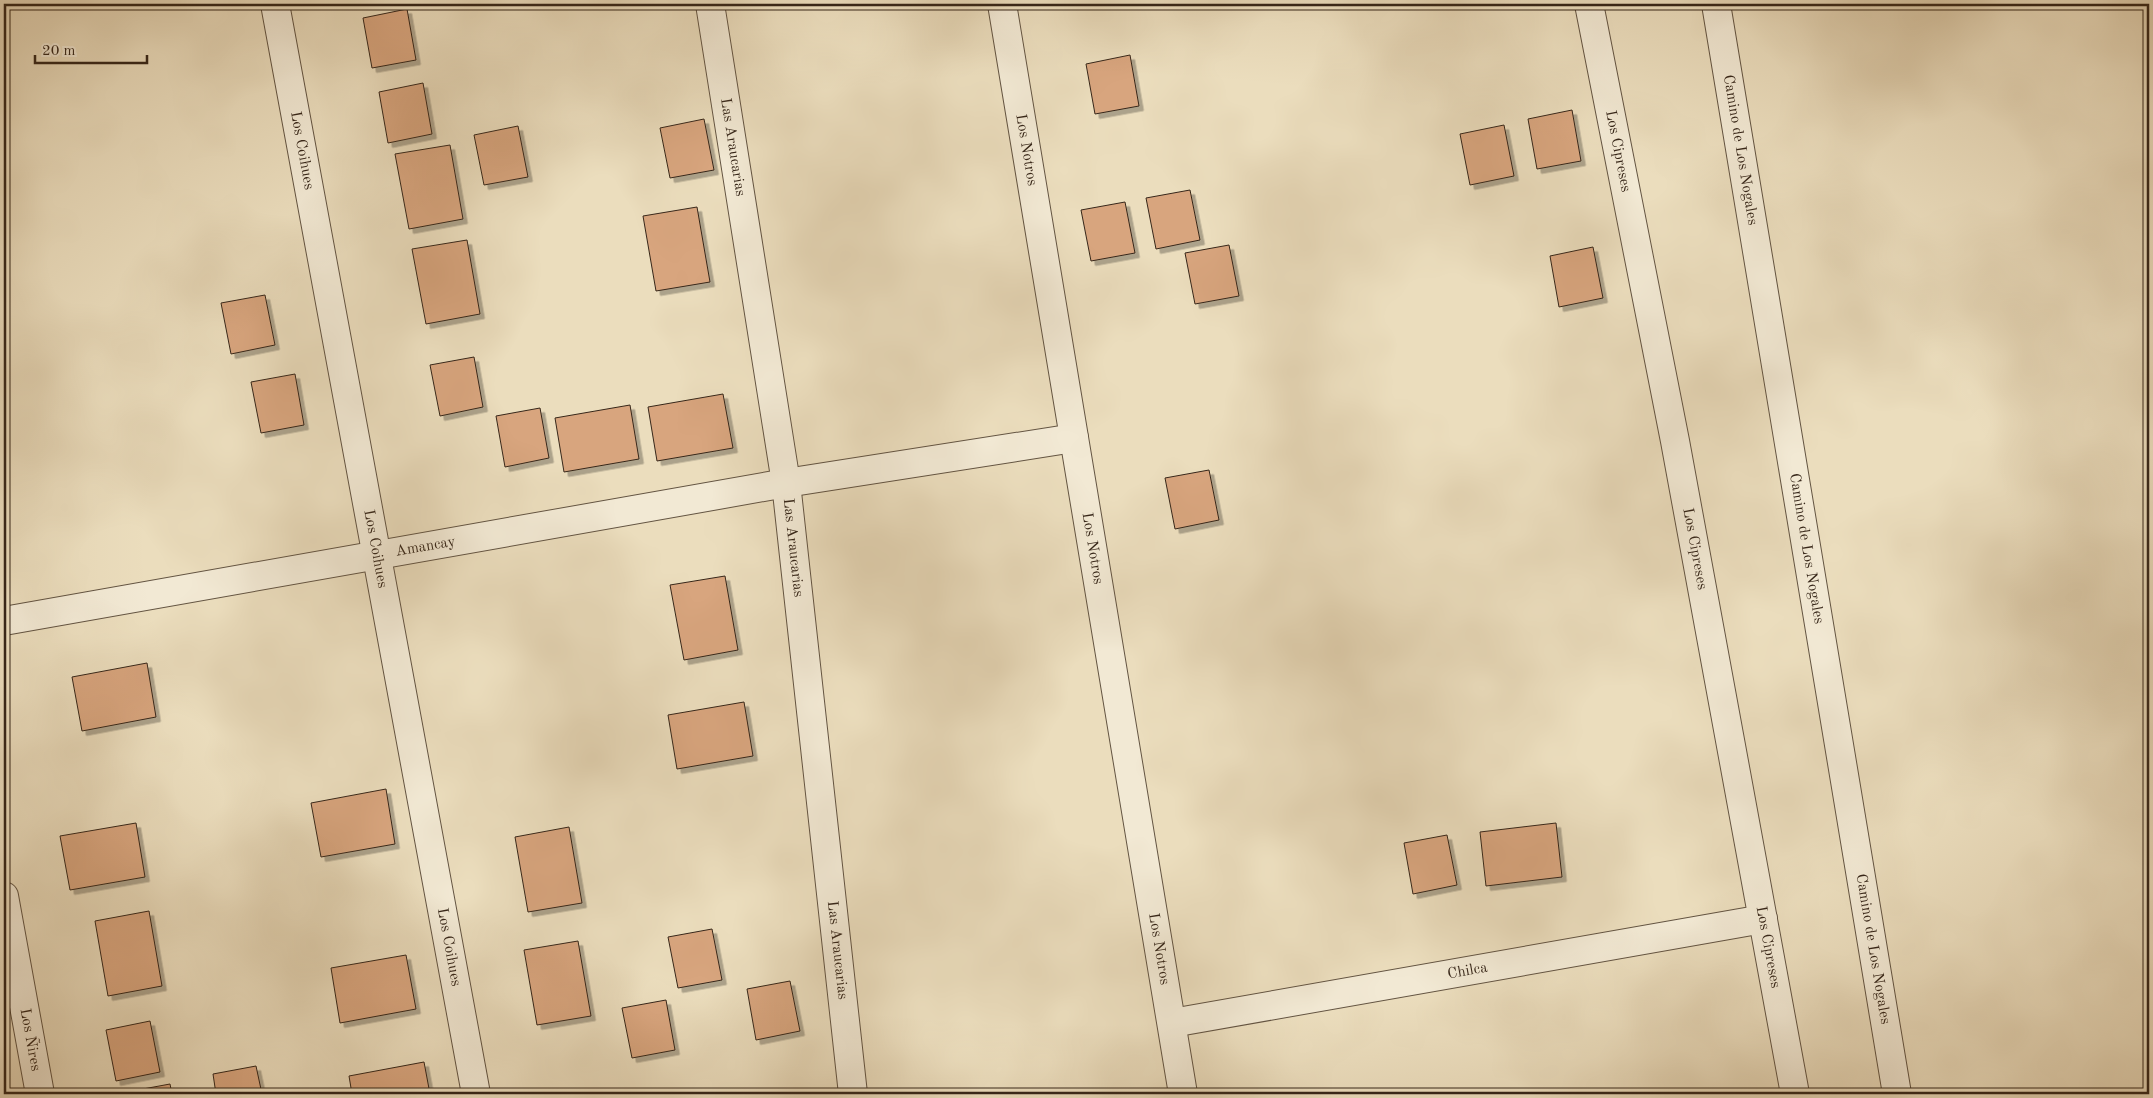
<svg xmlns="http://www.w3.org/2000/svg" width="2153" height="1098" font-family="'Old Standard TT',serif">
  <defs>
    <filter id="shadow"><feDropShadow dx="4.5" dy="4.5" stdDeviation="0" flood-color="#0004"/></filter>
  </defs>
  <rect width="100%" height="100%" fill="#ebddbd"/>
  <filter id="stains"><feTurbulence type="fractalNoise" baseFrequency=".004" numOctaves="4"/><feColorMatrix values="0 0 0 0 .2 0 0 0 0 .09 0 0 0 0 .02 0 0 0 .5 -.17"/></filter>
  <radialGradient id="worn" r=".72"><stop offset=".6" stop-color="#630" stop-opacity="0"/><stop offset="1" stop-color="#630" stop-opacity=".3"/></radialGradient>
  <!-- building -->
  <g fill="#d8a57e" stroke="#362619" filter="url(#shadow)">
    <polygon points="407,9 416,60 372,68 363,18"/>
    <polygon points="1130,55 1139,106 1095,114 1086,64"/>
    <polygon points="423,83 432,134 388,143 379,92"/>
    <polygon points="1572,110 1581,161 1537,169 1528,119"/>
    <polygon points="704,119 714,170 670,178 660,128"/>
    <polygon points="1504,125 1514,176 1470,185 1460,134"/>
    <polygon points="518,126 528,177 484,185 474,135"/>
    <polygon points="450,145 463,219 409,229 395,154"/>
    <polygon points="1190,190 1200,240 1156,249 1146,198"/>
    <polygon points="1125,202 1135,253 1091,261 1081,210"/>
    <polygon points="697,207 710,282 656,291 643,216"/>
    <polygon points="467,240 480,314 426,324 412,249"/>
    <polygon points="1229,245 1239,296 1195,304 1185,253"/>
    <polygon points="1593,247 1603,298 1559,307 1550,256"/>
    <polygon points="265,295 275,345 231,354 221,303"/>
    <polygon points="474,357 483,407 440,416 430,365"/>
    <polygon points="295,374 304,425 261,433 251,382"/>
    <polygon points="723,394 733,448 657,461 648,407"/>
    <polygon points="630,405 639,459 564,472 555,418"/>
    <polygon points="540,408 549,458 505,467 496,416"/>
    <polygon points="1209,470 1219,520 1175,529 1165,478"/>
    <polygon points="725,576 738,650 684,660 670,585"/>
    <polygon points="147,663 156,717 82,731 72,677"/>
    <polygon points="744,702 753,756 677,769 668,715"/>
    <polygon points="386,789 395,844 321,857 311,803"/>
    <polygon points="136,823 145,877 70,890 60,836"/>
    <polygon points="1556,823 1562,877 1486,886 1480,832"/>
    <polygon points="569,827 582,903 528,912 515,837"/>
    <polygon points="1447,835 1457,885 1413,894 1404,843"/>
    <polygon points="149,911 162,986 108,996 95,921"/>
    <polygon points="712,929 722,980 678,988 668,937"/>
    <polygon points="578,941 591,1016 537,1025 524,950"/>
    <polygon points="406,955 416,1009 340,1023 331,968"/>
    <polygon points="790,981 800,1031 756,1040 747,989"/>
    <polygon points="666,1000 675,1050 632,1058 622,1008"/>
    <polygon points="150,1021 160,1072 116,1081 106,1030"/>
    <polygon points="424,1062 430,1094 352,1094 349,1076"/>
    <polygon points="256,1066 262,1094 216,1094 213,1074"/>
    <polygon points="170,1084 172,1094 116,1094"/>
  </g>
  <g fill="none" stroke-linecap="round" stroke-linejoin="round">
    <defs>
      <g id="street">
        <path id="s1" d="M275,4l201,1090"/>
        <path id="s2" d="M710,4l76,479 67,611"/>
        <path id="s3" d="M1002,4l181,1090"/>
        <path id="s4" d="M1589,4l86,437 120,653"/>
        <path id="s5" d="M1716,4l181,1090"/>
        <path id="s6" d="M4,621l782,-138 288,-45"/>
        <path id="s7" d="M4,896l36,198"/>
        <path id="s8" d="M1172,1023l591,-104"/>
      </g>
    </defs>
    <!-- street casing -->
    <use href="#street" stroke="#635442" stroke-width="30"/>
    <!-- street -->
    <use href="#street" stroke="#f2e9d4" stroke-width="28"/>
  </g>
  <g text-anchor="middle" dominant-baseline="central" stroke-width="4" stroke-linejoin="round" paint-order="stroke">
    <!-- street labels -->
    <g font-size="15" fill="#362619" stroke="#f2e9d4">
      <text stroke="none"><textPath href="#s2" startOffset="145">Las Araucarias</textPath></text>
      <text stroke="none"><textPath href="#s3" startOffset="148">Los Notros</textPath></text>
      <text stroke="none"><textPath href="#s5" startOffset="148">Camino de Los Nogales</textPath></text>
      <text stroke="none"><textPath href="#s1" startOffset="149">Los Coihues</textPath></text>
      <text stroke="none"><textPath href="#s4" startOffset="150">Los Cipreses</textPath></text>
      <text stroke="none"><textPath href="#s6" startOffset="428">Amancay</textPath></text>
      <text stroke="none"><textPath href="#s2" startOffset="550">Las Araucarias</textPath></text>
      <text stroke="none"><textPath href="#s4" startOffset="555">Los Cipreses</textPath></text>
      <text stroke="none"><textPath href="#s1" startOffset="554">Los Coihues</textPath></text>
      <text stroke="none"><textPath href="#s3" startOffset="552">Los Notros</textPath></text>
      <text stroke="none"><textPath href="#s5" startOffset="552">Camino de Los Nogales</textPath></text>
      <text stroke="none"><textPath href="#s1" startOffset="959">Los Coihues</textPath></text>
      <text stroke="none"><textPath href="#s4" startOffset="960">Los Cipreses</textPath></text>
      <text stroke="none"><textPath href="#s3" startOffset="958">Los Notros</textPath></text>
      <text stroke="none"><textPath href="#s5" startOffset="958">Camino de Los Nogales</textPath></text>
      <text stroke="none"><textPath href="#s2" startOffset="955">Las Araucarias</textPath></text>
      <text stroke="none"><textPath href="#s8" startOffset="300">Chilca</textPath></text>
      <text stroke="none"><textPath href="#s7" startOffset="146">Los Ñires</textPath></text>
    </g>
  </g>
  <!-- margin -->
  <rect width="2153" height="1098" fill="none" stroke="#ebddbd" stroke-width="20"/>
  <rect x="5" y="5" width="2143" height="1088" fill="none" stroke="#362619" stroke-width="2.5"/>
  <rect x="10" y="10" width="2133" height="1078" fill="none" stroke="#362619"/>
  <!-- scale -->
  <path d="M35 55v8h112v-8" fill="none" stroke="#362619" stroke-width="2.5"/>
  <text x="42" y="55" font-size="15" fill="#362619" stroke="#f2e9d4" stroke-width="4" paint-order="stroke">20 m</text>
  <rect width="100%" height="100%" filter="url(#stains)"/>
  <rect width="100%" height="100%" fill="url(#worn)"/>
</svg>
